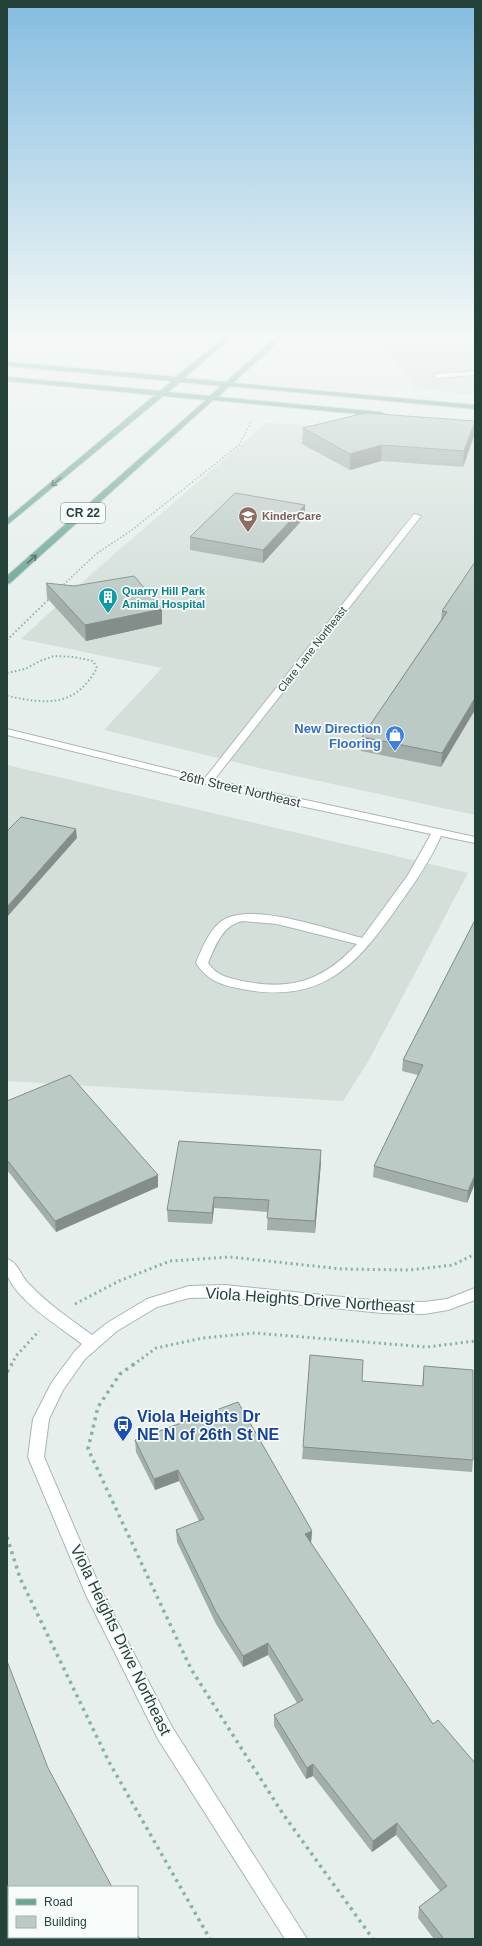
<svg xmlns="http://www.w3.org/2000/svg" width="482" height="1946" font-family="Arial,sans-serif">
  <rect width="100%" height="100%" fill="#e6efeb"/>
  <!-- built -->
  <g fill="#d4dfda">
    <polygon points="377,337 475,337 475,395 415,388"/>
    <polygon points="266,423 475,433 475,815 259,768 104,730 162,668 21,639 98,568"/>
    <polygon points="7,765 468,873 369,1060 343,1101 7,1081"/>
  </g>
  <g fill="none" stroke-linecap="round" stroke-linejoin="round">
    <defs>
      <g id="minor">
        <polygon points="465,337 475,337 475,340 466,338"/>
        <polygon points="475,371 475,375 436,378 433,376 436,374"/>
        <path d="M414,514l7,2 -207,264 261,57v6l-34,-7c-11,25 -27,48 -43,70 -40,57 -73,97 -150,84 -23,-4 -39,-7 -52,-27 6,-15 15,-38 31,-45 30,-14 104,12 135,20l46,-63 23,-41 -163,-35 -261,-64v-6l198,49zM242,921l35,3 80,20c-34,37 -66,47 -115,37 -14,-3 -26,-6 -34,-18 7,-17 15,-38 34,-42z"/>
        <path d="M7,1259c11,3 14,18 22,25 19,20 41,35 63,51l15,-12 40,-24 42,-13 36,-1 157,16 42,1 23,-3 28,-11v12l-27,10 -24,4 -42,-1 -157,-16 -36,1 -32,9 -40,24 -32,28 -22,31 -14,29 -5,38 58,135 70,135 135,212h-22l-127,-200 -72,-144 -58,-138 5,-38 19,-37 23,-31 7,-7c-23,-18 -61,-40 -74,-67 -2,-5 -1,-13 -1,-18z"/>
      </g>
      <path id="major" d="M225,337h7l-48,41 42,4 50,-45h7l-50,46 242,22v4l-246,-23 -11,11 162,15 4,2 -4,2 -167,-16 -203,183 -3,1v-8l199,-176 -43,-4 -156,129v-6l148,-124 -148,-14v-4l153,14 12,-10 -165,-15v-4l169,15zM180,382l41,4 -11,10 -42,-4z"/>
    </defs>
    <!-- minor casing -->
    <use href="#minor" stroke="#a8b8b2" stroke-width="2"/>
    <!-- major casing -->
    <use href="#major" stroke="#c2cac8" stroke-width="2"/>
    <!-- path-far3 -->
    <polyline stroke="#86b3a5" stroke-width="1.5" stroke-dasharray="1.5 2" stroke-linecap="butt" points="61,587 96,554 132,530 239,445 252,420"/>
    <!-- path-far2 -->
    <g stroke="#86b3a5" stroke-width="2" stroke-dasharray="1.5 2.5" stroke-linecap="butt">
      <polyline points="7,640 50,598"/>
      <path d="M7,673l18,-4 15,-8 14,-5 20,1 19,4 4,7c-22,40 -51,36 -90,28"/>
    </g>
    <!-- path-far1 -->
    <g stroke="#86b3a5" stroke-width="3" stroke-dasharray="2 3.5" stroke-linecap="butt">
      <polyline points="75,1304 119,1281 170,1261 230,1257 342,1269 409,1270 453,1265 475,1254"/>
      <polyline points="11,1365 16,1356 39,1331"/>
      <polyline points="133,1365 156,1348 203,1338 254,1333 427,1347 475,1341"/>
    </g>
    <!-- path -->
    <g stroke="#86b3a5" stroke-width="3.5" stroke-dasharray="3 4.5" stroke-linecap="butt">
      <polyline points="134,1364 120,1374 98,1407 88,1449 191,1669 283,1814 373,1939"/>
      <polyline points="7,1372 12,1364"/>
      <polyline points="7,1537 20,1578 109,1762 210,1939"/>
    </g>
    <!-- minor -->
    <use href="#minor" fill="#fff" fill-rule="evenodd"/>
    <!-- major -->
    <use href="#major" fill="#6aa596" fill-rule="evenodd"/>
  </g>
  <!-- wall -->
  <g fill="#a1aea9">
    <polygon points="475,421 474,436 463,467 381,461 350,470 302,444 303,428"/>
    <polygon points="305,505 305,517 263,563 190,550 190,537"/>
    <polygon points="475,562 441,767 361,751 362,737 441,620 442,611"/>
    <polygon points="46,583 162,609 162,624 86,641 47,598"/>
    <polygon points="475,920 475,1183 467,1203 373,1177 374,1166 418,1075 402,1071 403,1060"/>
    <polygon points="7,1101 158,1187 56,1232 7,1170"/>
    <polygon points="321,1162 315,1233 267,1230 268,1212 214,1208 212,1224 168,1222 167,1210"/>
    <polygon points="424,1366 473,1460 472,1472 302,1459 303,1447 362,1381 422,1386"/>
    <polygon points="135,1440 312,1531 311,1543 475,1939 434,1939 418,1918 419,1907 440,1891 396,1835 372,1852 313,1776 306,1779 274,1726 274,1715 297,1703 268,1655 243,1667 216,1624 177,1542 176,1530 199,1521 179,1481 155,1490 136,1452"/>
  </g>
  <!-- shaded-wall -->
  <g fill="#838d89">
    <polygon points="475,421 474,436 463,467 464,451"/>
    <polygon points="382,445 381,461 350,470 350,454"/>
    <polygon points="305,505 305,517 263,563 263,550"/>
    <polygon points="162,609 162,624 86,641 85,625"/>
    <polygon points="475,698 475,710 441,767 442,753"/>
    <polygon points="76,829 77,838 7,917 7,907"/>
    <polygon points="321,1150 321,1162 315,1233 315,1221"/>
    <polygon points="158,1175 158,1187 56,1232 55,1221"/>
    <polygon points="475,1175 475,1183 467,1203 468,1191"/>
    <polygon points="214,1197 214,1208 212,1224 212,1213"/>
    <polygon points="178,1470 179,1481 155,1490 154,1479"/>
    <polygon points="312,1531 311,1543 305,1546 305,1534"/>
    <polygon points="268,1643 268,1655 243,1667 243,1656"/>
    <polygon points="313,1764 313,1776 306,1779 307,1768"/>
    <polygon points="397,1823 396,1835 372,1852 373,1841"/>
  </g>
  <!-- building -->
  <g fill="#bbcac4" stroke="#838d89">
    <polygon points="365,413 475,421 464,451 382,445 350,454 303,428"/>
    <polygon points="235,493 305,505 263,550 190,537"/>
    <polygon points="475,562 475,698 442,753 362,737 447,612 442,611"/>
    <polygon points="134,576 162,609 85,625 46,583 74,586"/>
    <polygon points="21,817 76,829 7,907 7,831"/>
    <polygon points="475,920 475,1175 468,1191 374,1166 423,1065 403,1060"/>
    <polygon points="70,1075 158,1175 55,1221 7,1160 7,1101"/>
    <polygon points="179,1141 321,1150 315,1221 267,1218 269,1200 214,1197 212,1213 167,1210"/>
    <polygon points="310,1355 363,1360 362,1381 423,1386 424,1366 473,1370 473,1460 303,1447"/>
    <polygon points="238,1402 312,1531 305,1534 433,1724 438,1720 475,1763 475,1939 444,1939 419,1907 447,1886 397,1823 373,1841 313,1764 307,1768 274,1715 303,1700 268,1643 243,1656 216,1612 176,1530 204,1519 178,1470 154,1479 135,1440"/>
    <polygon points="7,1661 48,1768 112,1887 9,1887 9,1937 137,1937 137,1934 140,1939 7,1939"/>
  </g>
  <!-- one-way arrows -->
  <defs><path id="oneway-shaft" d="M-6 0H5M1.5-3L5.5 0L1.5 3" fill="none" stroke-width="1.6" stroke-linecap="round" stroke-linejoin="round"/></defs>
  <g stroke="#365b51">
    <use href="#oneway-shaft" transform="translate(56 482) rotate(140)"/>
    <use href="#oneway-shaft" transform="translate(32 559) rotate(-42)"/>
  </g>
  <!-- sky -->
  <linearGradient id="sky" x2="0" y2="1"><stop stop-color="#84bce0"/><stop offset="0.55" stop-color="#f4f8f6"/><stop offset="1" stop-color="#f4f8f6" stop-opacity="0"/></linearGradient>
  <rect width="482" height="609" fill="url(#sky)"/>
  <!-- icons -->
  <defs>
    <symbol id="school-pin" viewBox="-11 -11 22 30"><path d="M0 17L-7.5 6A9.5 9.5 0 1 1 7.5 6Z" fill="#8d6e63" stroke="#f7fbf9"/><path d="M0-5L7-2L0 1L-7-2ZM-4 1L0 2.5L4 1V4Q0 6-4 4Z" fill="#fff"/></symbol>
    <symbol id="building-pin" viewBox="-11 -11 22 30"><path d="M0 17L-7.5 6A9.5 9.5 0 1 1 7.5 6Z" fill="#0f9aa8" stroke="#f7fbf9"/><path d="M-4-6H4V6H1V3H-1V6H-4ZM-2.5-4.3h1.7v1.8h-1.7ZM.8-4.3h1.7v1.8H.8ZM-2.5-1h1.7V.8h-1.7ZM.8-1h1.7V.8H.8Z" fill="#fff"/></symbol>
    <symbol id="shop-pin" viewBox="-11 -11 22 30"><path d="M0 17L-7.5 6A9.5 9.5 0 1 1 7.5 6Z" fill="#3f7fe0" stroke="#f7fbf9"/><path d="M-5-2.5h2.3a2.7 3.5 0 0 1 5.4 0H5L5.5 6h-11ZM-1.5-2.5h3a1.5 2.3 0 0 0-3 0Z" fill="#fff"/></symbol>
    <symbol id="bus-pin" viewBox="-11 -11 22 30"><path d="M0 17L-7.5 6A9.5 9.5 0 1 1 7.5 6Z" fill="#1a4fb4" stroke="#f7fbf9"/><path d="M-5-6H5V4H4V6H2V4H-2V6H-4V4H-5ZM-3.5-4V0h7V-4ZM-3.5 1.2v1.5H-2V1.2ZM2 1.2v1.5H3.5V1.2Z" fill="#fff"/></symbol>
  </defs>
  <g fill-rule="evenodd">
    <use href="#school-pin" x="237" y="505" width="22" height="30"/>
    <use href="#building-pin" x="97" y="586" width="22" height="30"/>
    <use href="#shop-pin" x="384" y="724" width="22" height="30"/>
    <use href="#bus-pin" x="112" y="1414" width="22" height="30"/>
  </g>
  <g text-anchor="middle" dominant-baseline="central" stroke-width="3.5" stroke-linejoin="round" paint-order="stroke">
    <!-- far-education labels -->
    <g font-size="11" font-weight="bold" fill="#785e54" stroke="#f7fbf9" text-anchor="start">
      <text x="262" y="516">KinderCare</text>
    </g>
    <!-- far-culture labels -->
    <g font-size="11" font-weight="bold" fill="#0d838f" stroke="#f7fbf9" text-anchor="start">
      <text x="122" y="591">Quarry Hill Park<tspan x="122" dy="13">Animal Hospital</tspan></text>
    </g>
    <!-- far-street labels -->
    <g font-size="11" fill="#24423a" stroke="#f7fbf9">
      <text transform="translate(312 649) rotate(-52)">Clare Lane Northeast</text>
    </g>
    <!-- shield labels -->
    <rect fill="#f7fbf9" stroke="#637a73" stroke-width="1" x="61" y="503" width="44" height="20" rx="3"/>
    <g font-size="12" font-weight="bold" fill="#24423a">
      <text x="83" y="513">CR 22</text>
    </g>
    <!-- shop labels -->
    <g font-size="13" font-weight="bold" fill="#366cbe" stroke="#f7fbf9" text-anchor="end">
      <text x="381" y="728">New Direction<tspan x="381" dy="15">Flooring</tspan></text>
    </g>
    <!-- street labels -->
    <g font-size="13" fill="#24423a" stroke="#f7fbf9">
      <text transform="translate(240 789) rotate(13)">26th Street Northeast</text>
    </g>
    <!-- near-street labels -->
    <g font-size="16" fill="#24423a" stroke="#f7fbf9">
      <text transform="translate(310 1300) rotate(4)">Viola Heights Drive Northeast</text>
      <text transform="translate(121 1640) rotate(64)">Viola Heights Drive Northeast</text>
    </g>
    <!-- near-transit labels -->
    <g font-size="16" font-weight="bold" fill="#164399" stroke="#f7fbf9" text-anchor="start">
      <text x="137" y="1416">Viola Heights Dr<tspan x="137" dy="18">NE N of 26th St NE</tspan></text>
    </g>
  </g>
  <!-- border -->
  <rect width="482" height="1946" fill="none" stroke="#24423a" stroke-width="16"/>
  <!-- legend -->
  <rect x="8" y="1886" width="130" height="52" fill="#f7fbf9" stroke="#a3b1ad"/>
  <rect x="16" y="1899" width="20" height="6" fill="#6aa596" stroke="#a3b1ad"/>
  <text x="44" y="1906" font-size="12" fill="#24423a">Road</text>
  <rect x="16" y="1916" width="20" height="12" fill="#bbcac4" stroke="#a3b1ad"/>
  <text x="44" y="1926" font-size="12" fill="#24423a">Building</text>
</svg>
